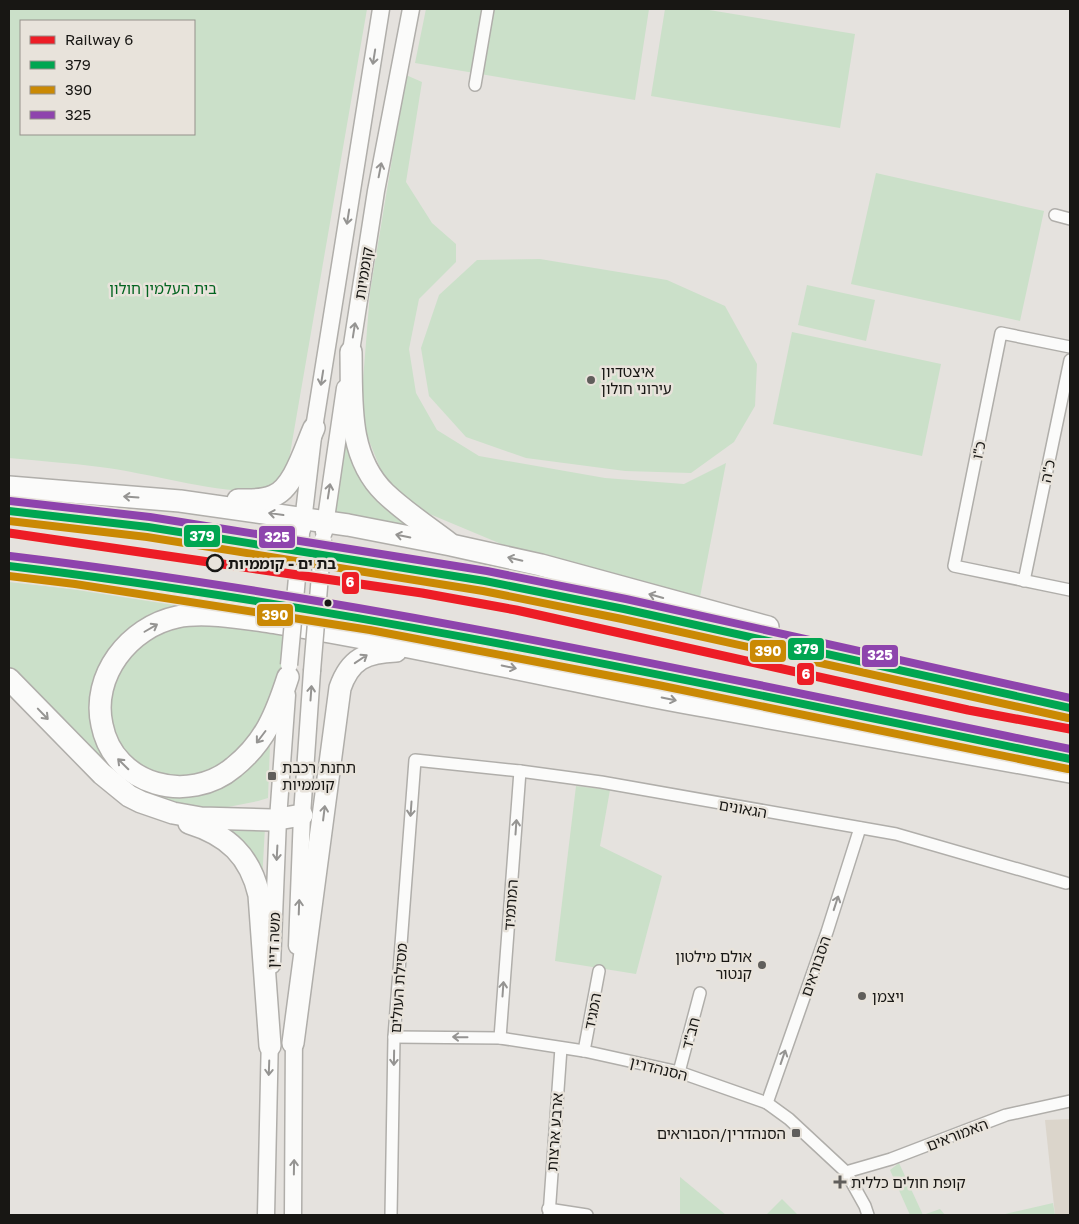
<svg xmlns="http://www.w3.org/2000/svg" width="1079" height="1224" font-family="'Golos Text','Noto Sans Hebrew',sans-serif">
  <rect width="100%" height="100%" fill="#e5e2de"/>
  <!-- built -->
  <polygon fill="#dbd5cb" points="1070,1119 1070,1215 1055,1215 1045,1120"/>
  <!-- green -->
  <g fill="#cbe0c9" fill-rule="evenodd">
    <path d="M9,9h358l-81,468 -12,14c-58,4 -117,-17 -174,-24 -30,-4 -61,-6 -91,-9zM21,21h173v113h-173z"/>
    <polygon points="426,9 649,9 635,100 415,63"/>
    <polygon points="665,9 703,9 855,34 840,128 651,96"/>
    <polygon points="406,75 422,82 406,182 432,223 456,244 456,262 419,299 409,349 416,393 437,430 479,456 605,478 684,484 726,463 700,597 506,546 420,510 384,478 360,418 370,292"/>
    <polygon points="876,173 1044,211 1020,321 851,284"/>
    <polygon points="540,259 667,280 725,306 757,364 755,406 734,442 691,473 625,471 526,458 466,437 429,396 421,348 439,295 477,260"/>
    <polygon points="807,285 875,300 866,341 798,325"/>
    <polygon points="792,332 941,364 922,456 773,424"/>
    <polygon points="348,423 351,445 438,536 333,516"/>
    <polygon points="9,582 199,603 160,615 102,666 119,773 230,780 270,745 268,798 258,801 223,808 177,808 123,786 9,669"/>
    <polygon points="191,622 282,632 282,675 249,742 215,771 177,780 133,765 108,724 112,679 147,638"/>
    <polygon points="576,786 610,790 600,846 662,876 636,974 555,961"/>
    <polygon points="265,827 262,881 220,828"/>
    <polygon points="899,1163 923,1215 940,1209 945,1215 910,1215 890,1170"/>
    <polygon points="680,1177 726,1215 680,1215"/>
    <polygon points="782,1199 798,1215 766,1215"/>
    <polygon points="1053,1203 1055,1215 1002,1215 1009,1213"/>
  </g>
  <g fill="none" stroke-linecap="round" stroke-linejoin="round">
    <defs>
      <g id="minor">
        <polyline points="475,85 488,9"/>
        <polyline points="1055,215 1070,219"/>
        <polyline points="1070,347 1001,333 954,566 1070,590"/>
        <polyline points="1024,581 1070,360"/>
        <polyline points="394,1037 500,1038 584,1051 679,1072 767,1103 789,1119 846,1172 865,1206 868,1215"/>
        <polyline points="500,1038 520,771"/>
        <polyline points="584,1051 599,971"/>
        <polyline points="679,1072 700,993"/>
        <polyline points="767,1103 827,932 860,828"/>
        <polyline points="846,1172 891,1159 1006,1115 1070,1101"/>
        <polyline points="548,1209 587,1215"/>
        <polyline points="391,1215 394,1037 415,760 520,771 601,782 896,834 1066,883"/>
        <polyline points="549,1215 561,1048"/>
      </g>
      <g id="secondary">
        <polyline points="349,364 376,191 411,9"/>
        <polyline points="302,530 314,428 381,9"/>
        <polyline points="324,532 345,388"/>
        <polyline points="297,946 302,815 312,671"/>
        <polyline points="272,965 278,819 287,695"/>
        <polyline points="266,1215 270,1034"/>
        <polyline points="293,1215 294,1031"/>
      </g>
      <g id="motorway">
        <path d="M351,352c1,49 -4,104 34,141 20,19 43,34 64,50"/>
        <polyline points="9,487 180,501 348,525 451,545 541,565 768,627"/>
        <path d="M238,500c12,0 24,1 35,-4 21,-8 32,-48 41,-68"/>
        <polyline points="9,511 148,527 485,581 624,609 1070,708"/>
        <polyline points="9,566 76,574 372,620 660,675 982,742"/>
        <path d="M288,677c-12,37 -23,65 -54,90 -45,38 -120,19 -132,-42 -11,-49 27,-98 75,-108 28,-6 71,2 100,6 72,11 144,26 216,41 72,14 144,31 216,43 121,22 241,43 361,65"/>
        <polyline points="9,679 102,774 129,796 141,802 173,813 201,818 272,820 302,815"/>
        <path d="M189,823c39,12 61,33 70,72l11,151"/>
        <path d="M293,1043l47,-355c10,-29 26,-36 56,-37"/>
      </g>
    </defs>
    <!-- minor casing -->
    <use href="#minor" stroke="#b0aeaa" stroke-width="14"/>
    <!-- secondary casing -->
    <use href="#secondary" stroke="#b0aeaa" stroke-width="19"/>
    <!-- motorway casing -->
    <use href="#motorway" stroke="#b0aeaa" stroke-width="24"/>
    <!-- minor -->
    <use href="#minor" stroke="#fbfbfa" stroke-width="11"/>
    <!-- secondary -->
    <use href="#secondary" stroke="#fbfbfa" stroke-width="16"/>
    <!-- motorway -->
    <use href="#motorway" stroke="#fbfbfa" stroke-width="21"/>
    <defs>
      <g id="secondary-bridge">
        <polyline points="289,665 301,534"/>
        <polyline points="312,671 323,539"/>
      </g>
    </defs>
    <!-- secondary-bridge casing -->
    <use href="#secondary-bridge" stroke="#b0aeaa" stroke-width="19" stroke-linecap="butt"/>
    <!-- secondary-bridge -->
    <use href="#secondary-bridge" stroke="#fbfbfa" stroke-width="16"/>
    <defs>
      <g id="bus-1">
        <polyline points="9,511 148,527 485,581 624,609 1070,708"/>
        <path d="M9,566c357,43 709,121 1061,193"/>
      </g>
      <g id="bus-2">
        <polyline points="9,521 147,537 483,591 622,619 1068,718"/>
        <polyline points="9,576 75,584 370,630 658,685 1068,769"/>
      </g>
      <g id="bus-3">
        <polyline points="10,501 150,517 487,571 626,599 1070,698"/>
        <path d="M10,556c356,43 709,121 1060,193"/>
      </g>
    </defs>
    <!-- bus-1 casing -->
    <use href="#bus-1" stroke="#e8e3db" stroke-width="11"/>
    <!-- bus-2 casing -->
    <use href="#bus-2" stroke="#e8e3db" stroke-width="11"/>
    <!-- bus-3 casing -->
    <use href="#bus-3" stroke="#e8e3db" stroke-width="11"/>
    <!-- bus-1 -->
    <use href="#bus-1" stroke="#00a651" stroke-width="8"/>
    <!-- bus-2 -->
    <use href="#bus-2" stroke="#ca8904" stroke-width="8"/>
    <!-- bus-3 -->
    <use href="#bus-3" stroke="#8e44ad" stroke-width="8"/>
    <defs>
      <polyline id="rail-1" points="9,533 422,593 516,610 968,710 1070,729"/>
    </defs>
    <!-- rail-1 casing -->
    <use href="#rail-1" stroke="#e8e3db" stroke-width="12"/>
    <!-- rail-1 -->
    <use href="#rail-1" stroke="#ed1d26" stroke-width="9"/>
  </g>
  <!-- one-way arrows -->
  <defs><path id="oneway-shaft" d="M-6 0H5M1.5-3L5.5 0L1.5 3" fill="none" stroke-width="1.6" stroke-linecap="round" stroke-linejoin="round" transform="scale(1.25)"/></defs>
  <g stroke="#959492">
    <use href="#oneway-shaft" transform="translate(374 57) rotate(99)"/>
    <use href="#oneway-shaft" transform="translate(380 170) rotate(-79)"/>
    <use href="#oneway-shaft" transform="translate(348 217) rotate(99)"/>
    <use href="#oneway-shaft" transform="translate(354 330) rotate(-81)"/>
    <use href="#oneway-shaft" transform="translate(322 378) rotate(99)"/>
    <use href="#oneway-shaft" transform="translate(329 491) rotate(-81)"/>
    <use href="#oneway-shaft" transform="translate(131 497) rotate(-176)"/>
    <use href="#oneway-shaft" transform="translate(276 514) rotate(-172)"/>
    <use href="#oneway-shaft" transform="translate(403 536) rotate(-169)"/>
    <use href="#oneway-shaft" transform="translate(515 559) rotate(-167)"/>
    <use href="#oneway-shaft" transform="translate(656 596) rotate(-164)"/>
    <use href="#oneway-shaft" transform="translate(151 628) rotate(-30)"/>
    <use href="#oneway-shaft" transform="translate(361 659) rotate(-34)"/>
    <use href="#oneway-shaft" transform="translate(509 667) rotate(12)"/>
    <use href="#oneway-shaft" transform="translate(311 693) rotate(-86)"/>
    <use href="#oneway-shaft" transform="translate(669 699) rotate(12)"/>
    <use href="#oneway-shaft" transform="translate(43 714) rotate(46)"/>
    <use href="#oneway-shaft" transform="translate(261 737) rotate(127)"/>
    <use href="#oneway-shaft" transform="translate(123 764) rotate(-135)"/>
    <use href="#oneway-shaft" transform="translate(411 809) rotate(94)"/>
    <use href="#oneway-shaft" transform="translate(324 813) rotate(-83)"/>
    <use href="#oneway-shaft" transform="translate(516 827) rotate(-86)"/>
    <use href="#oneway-shaft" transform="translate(277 853) rotate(93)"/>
    <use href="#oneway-shaft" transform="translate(836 903) rotate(-72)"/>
    <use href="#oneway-shaft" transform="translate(299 907) rotate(-88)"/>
    <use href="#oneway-shaft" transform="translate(503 989) rotate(-86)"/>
    <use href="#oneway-shaft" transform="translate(460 1037) rotate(-179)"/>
    <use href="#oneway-shaft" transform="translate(783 1057) rotate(-71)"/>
    <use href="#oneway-shaft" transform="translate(394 1058) rotate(91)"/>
    <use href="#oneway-shaft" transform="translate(269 1068) rotate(92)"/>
    <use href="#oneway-shaft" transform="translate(294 1167) rotate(-89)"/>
  </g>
  <!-- markers -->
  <g fill="#605e5b" stroke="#e8e3db" stroke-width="2">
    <circle cx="591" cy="380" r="5"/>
    <rect x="267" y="771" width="10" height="10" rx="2.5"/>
    <circle cx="762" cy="965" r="5"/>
    <circle cx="862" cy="996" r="5"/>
    <rect x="791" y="1128" width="10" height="10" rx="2.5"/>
    <path d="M837.5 1174.5h5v5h5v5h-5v5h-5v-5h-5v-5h5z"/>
  </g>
  <circle fill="#e8e3db" stroke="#181714" stroke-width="2.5" cx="215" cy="563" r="8"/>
  <circle fill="#181714" stroke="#e8e3db" stroke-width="2" cx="328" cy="603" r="4.5"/>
  <g text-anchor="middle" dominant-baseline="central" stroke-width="5" stroke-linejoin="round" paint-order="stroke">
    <!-- street labels -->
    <g font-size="15" fill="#181714" stroke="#e8e3db">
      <text transform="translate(363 273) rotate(-81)">קוממיות</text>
      <text transform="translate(978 450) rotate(-78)">כ"ו</text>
      <text transform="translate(1047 471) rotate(-78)">כ"ה</text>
      <text transform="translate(743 808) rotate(10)">הגאונים</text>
      <text transform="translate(510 905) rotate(-86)">המתמיד</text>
      <text transform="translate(273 940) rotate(-88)">משה דיין</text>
      <text transform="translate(815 966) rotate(-71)">הסבוראים</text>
      <text transform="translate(398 988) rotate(-86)">מסילת העולים</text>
      <text transform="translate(592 1011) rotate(-79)">המגיד</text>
      <text transform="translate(690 1033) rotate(-75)">חב"ד</text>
      <text transform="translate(659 1068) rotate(14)">הסנהדרין</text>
      <text transform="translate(554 1132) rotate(-86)">ארבע ארצות</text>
      <text transform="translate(957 1134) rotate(-21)">האמוראים</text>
    </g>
    <!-- park labels -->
    <g font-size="15" fill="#036420" stroke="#e8e3db">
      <text x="163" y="288">בית העלמין חולון</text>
    </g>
    <!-- poi labels -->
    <g font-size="15" fill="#181714" stroke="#e8e3db" text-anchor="start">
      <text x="601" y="371">איצטדיון<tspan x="601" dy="17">עירוני חולון</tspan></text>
      <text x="282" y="767">תחנת רכבת<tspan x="282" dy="17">קוממיות</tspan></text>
      <text x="752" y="956" text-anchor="end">אולם מילטון<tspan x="752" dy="17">קנטור</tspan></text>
      <text x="872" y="996">ויצמן</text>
      <text x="786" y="1133" text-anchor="end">הסנהדרין/הסבוראים</text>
      <text x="851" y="1182">קופת חולים כללית</text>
    </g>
    <!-- stop labels -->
    <g font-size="15" font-weight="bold" fill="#181714" stroke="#e8e3db" text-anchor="start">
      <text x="228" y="563">בת ים - קוממיות</text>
    </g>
  </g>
  <g stroke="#e8e3db" stroke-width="2">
    <rect x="183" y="524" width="38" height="24" rx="5" fill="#00a651"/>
    <rect x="258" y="525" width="38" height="24" rx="5" fill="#8e44ad"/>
    <rect x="341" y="571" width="19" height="24" rx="5" fill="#ed1d26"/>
    <rect x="256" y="603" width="38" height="24" rx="5" fill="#ca8904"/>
    <rect x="787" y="637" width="38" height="24" rx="5" fill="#00a651"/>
    <rect x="749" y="639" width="38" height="24" rx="5" fill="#ca8904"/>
    <rect x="861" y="644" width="38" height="24" rx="5" fill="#8e44ad"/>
    <rect x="796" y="662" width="19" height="24" rx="5" fill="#ed1d26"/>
  </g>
  <g font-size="14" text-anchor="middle" font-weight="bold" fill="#fff">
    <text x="202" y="541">379</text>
    <text x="277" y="542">325</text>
    <text x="350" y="587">6</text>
    <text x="275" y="620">390</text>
    <text x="806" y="654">379</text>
    <text x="768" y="656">390</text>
    <text x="880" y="660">325</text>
    <text x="806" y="679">6</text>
  </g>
  <!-- border -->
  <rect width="1079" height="1224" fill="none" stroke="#181714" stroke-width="20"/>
  <!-- legend -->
  <rect x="20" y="20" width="175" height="115" fill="#e8e3db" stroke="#95918b"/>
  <rect x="30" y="36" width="25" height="8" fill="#ed1d26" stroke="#95918b"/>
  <text x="65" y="45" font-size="15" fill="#181714">Railway 6</text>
  <rect x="30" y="61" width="25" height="8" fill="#00a651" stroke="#95918b"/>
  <text x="65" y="70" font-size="15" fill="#181714">379</text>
  <rect x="30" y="86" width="25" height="8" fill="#ca8904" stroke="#95918b"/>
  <text x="65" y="95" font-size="15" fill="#181714">390</text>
  <rect x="30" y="111" width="25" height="8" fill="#8e44ad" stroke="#95918b"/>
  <text x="65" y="120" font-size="15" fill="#181714">325</text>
</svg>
